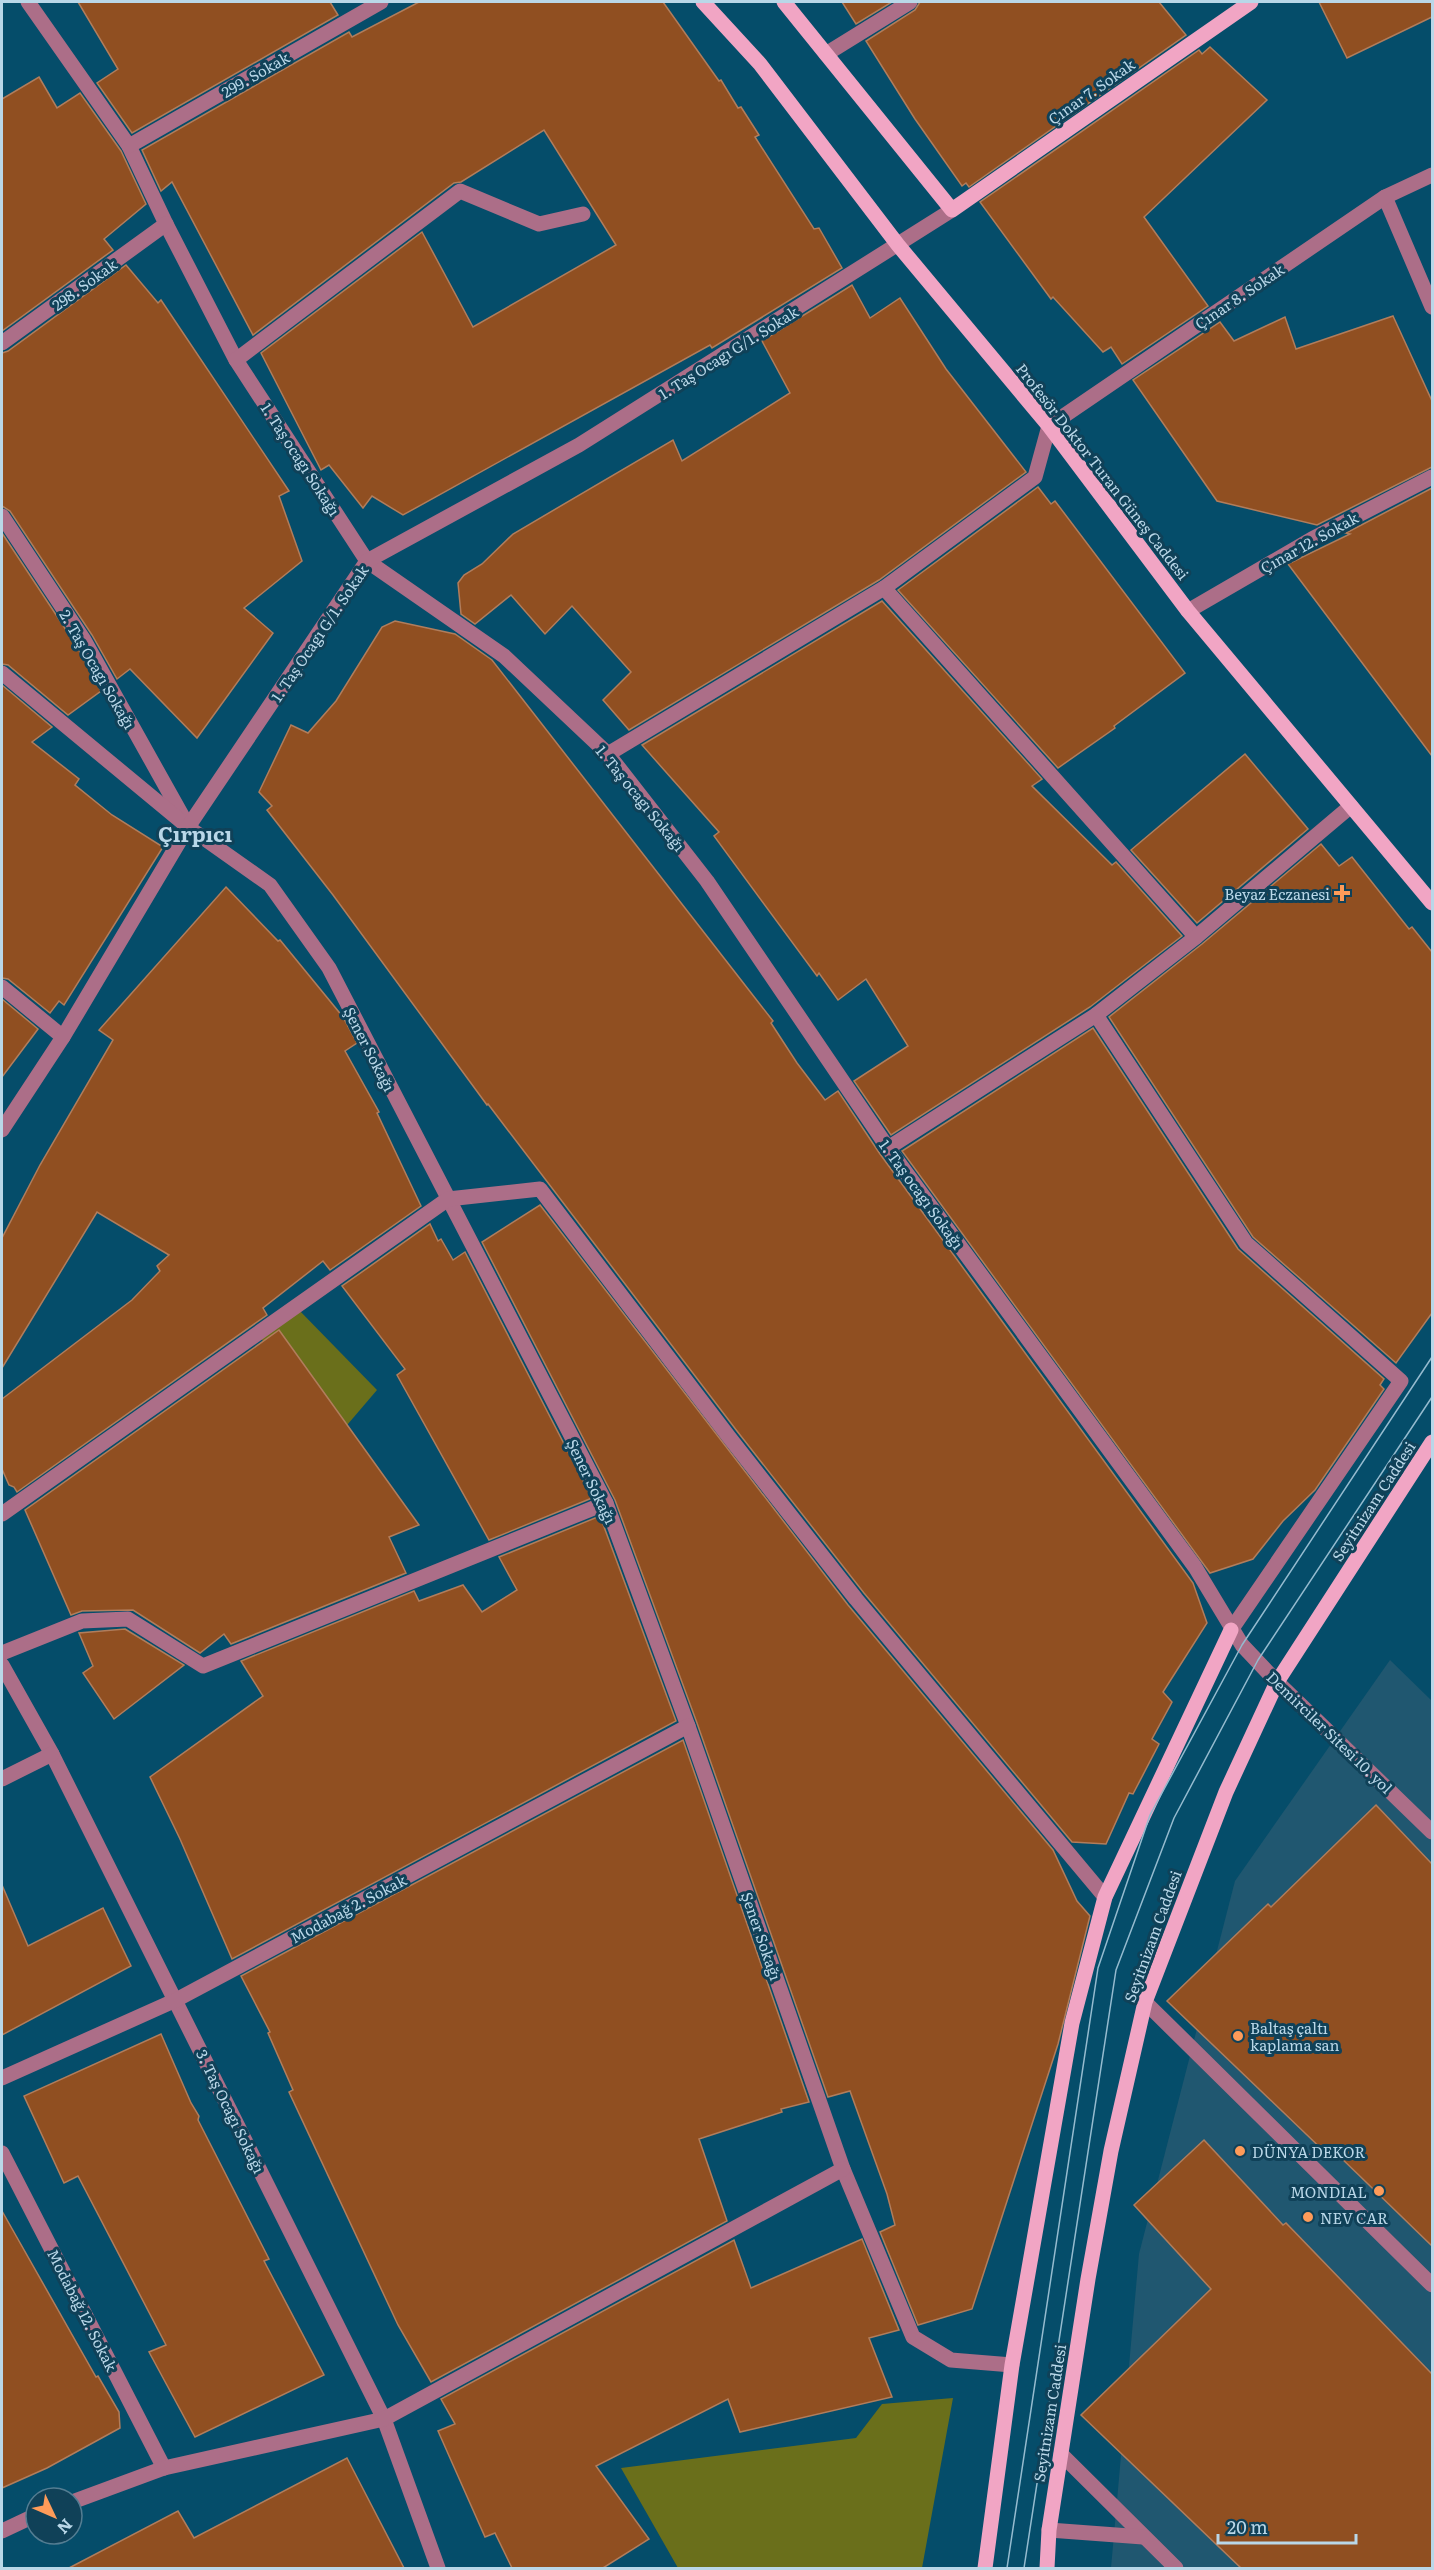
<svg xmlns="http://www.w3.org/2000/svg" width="1434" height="2570" font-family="Literata,serif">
  <rect width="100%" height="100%" fill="#054d6a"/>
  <!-- built -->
  <polygon fill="#205770" points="1390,1660 1432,1701 1432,2568 1111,2568 1139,2254 1235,1881"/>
  <!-- green -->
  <g fill="#6a6f1b">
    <polygon points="297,1308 377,1390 330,1445 259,1335"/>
    <polygon points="953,2398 922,2568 678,2568 621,2468 856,2438 882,2404"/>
  </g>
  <!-- building -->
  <g fill="#904f21" stroke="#b17d5c" stroke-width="1.5">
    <polygon points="78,2 330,2 338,15 132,133 97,83 118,69"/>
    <polygon points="419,2 663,2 719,81 721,80 738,108 741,107 759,135 755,137 814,229 819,228 842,268 712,348 710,345 403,515 372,496 363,508 329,465 321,470 261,353 422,232 473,327 616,245 544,130 461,182 454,183 253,335 172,182 161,191 142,150 349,32 352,37"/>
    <polygon points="842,2 892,2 856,24"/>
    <polygon points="920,2 1159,2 1186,35 969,187 966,183 962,186 915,119 866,41 915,10"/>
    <polygon points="1319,2 1432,2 1432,17 1347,58"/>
    <polygon points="1210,47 1267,100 1144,217 1208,306 1122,364 1111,347 1103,352 1053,297 1051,299 980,202 1199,50 1202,54"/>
    <polygon points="39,77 57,108 80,93 121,151 146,204 104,239 113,250 2,331 2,99"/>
    <polygon points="126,265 158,303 161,300 289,491 279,496 302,561 244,608 273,633 197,738 130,669 117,679 92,635 10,511 2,506 2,353 8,351"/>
    <polygon points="852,285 870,318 900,298 946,369 1026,472 879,580 629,730 603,700 631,672 572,606 545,634 511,595 475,624 461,614 458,583 464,575 482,564 513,534 673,440 682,461 790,393 762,341"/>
    <polygon points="1393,316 1432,401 1432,467 1317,525 1217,501 1133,380 1220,322 1234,341 1285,317 1296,349"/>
    <polygon points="1038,487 1051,504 1055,501 1185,673 1114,726 1115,728 1058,768 898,590"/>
    <polygon points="1432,488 1432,756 1288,564 1350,534 1346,533"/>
    <polygon points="2,533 76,645 101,691 68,715 8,665 2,664"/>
    <polygon points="882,601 1042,779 1032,786 1112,865 1116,862 1182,936 1090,1007 891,1135 854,1081 908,1046 866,979 838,1000 819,973 817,976 714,836 719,832 642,745"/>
    <polygon points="395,621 455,634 492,660 773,1021 771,1023 797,1063 825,1100 838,1091 880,1154 1193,1583 1207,1623 1163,1692 1172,1702 1152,1739 1159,1744 1133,1794 1129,1793 1106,1844 1072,1842 864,1593 737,1431 488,1104 487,1105 333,895 267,810 272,806 259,792 291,725 308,733 336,701 382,627"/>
    <polygon points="2,685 52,727 32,742 79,779 75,785 112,815 163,847 64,1005 59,1001 50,1013 8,979 2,978"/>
    <polygon points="1245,754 1308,829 1197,923 1131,850"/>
    <polygon points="1321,844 1339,866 1352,857 1409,929 1412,927 1432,952 1432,1313 1396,1363 1253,1237 1109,1017 1202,944"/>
    <polygon points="226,887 278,941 280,940 343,1017 357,1043 345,1051 379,1112 377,1113 421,1206 330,1270 323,1261 263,1308 267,1315 17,1492 14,1487 9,1485 2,1469 2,1399 132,1300 160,1271 157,1266 169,1255 97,1212 2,1368 2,1238 40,1165 113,1040 99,1030"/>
    <polygon points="2,999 38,1029 2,1077"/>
    <polygon points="1093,1028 1238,1249 1384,1379 1380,1385 1384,1389 1315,1490 1283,1521 1253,1559 1210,1573 902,1151"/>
    <polygon points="540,1205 848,1605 1053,1850 1077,1901 1090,1916 1058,2044 972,2309 918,2325 880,2232 895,2225 887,2194 850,2091 828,2097 697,1723 615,1500 482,1242"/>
    <polygon points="430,1224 438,1241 441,1239 453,1260 465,1252 592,1498 489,1540 397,1375 405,1369 342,1286"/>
    <polygon points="279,1330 419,1525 389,1537 406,1573 231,1644 224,1634 200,1653 133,1610 82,1611 71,1615 25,1510"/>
    <polygon points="600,1516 676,1721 232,1959 180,1839 150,1777 263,1696 241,1661 414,1591 419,1601 463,1585 482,1612 517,1590 499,1557"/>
    <polygon points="125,1629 184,1665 114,1719 83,1673 93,1666 79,1633"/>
    <polygon points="683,1740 809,2102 781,2109 782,2112 699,2139 727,2221 431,2382 398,2325 289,2092 293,2090 268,2033 270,2032 241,1976"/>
    <polygon points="1376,1805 1432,1864 1432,2246 1335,2152 1330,2157 1167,2001 1268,1904 1271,1907"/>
    <polygon points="2,1885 28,1946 103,1908 131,1966 2,2035"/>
    <polygon points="161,2034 191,2103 199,2116 198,2120 269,2259 264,2261 324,2375 195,2437 149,2352 166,2345 78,2176 64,2183 24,2096"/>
    <polygon points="1204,2140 1283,2225 1286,2223 1432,2374 1432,2568 1241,2568 1081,2415 1211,2289 1134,2205"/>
    <polygon points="2,2211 96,2377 98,2376 119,2412 120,2428 47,2468 2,2488"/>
    <polygon points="862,2239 899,2330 869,2338 892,2397 740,2432 728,2399 596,2466 649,2539 603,2568 512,2568 495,2533 485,2537 438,2431 455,2424 441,2399 734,2240 751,2288"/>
    <polygon points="347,2458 404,2568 69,2568 178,2511 194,2538"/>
  </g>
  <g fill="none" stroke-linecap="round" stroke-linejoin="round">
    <!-- minor -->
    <g stroke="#ac6e88" stroke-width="15">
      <polyline points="28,2 129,146 166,224 236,360 367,561 504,656 608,754 707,881 888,1148 1195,1567 1242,1645 1277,1682 1432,1832"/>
      <polyline points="826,54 910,2"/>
      <polyline points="129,146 381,2"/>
      <polyline points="1385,197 1432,307"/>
      <polyline points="2,343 166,224"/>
      <polyline points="236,360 460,191 539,224 583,214"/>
      <polyline points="2,516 84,640 184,819"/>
      <polyline points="884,588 1196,937"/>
      <polyline points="1188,611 1312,539 1432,477"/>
      <polyline points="2,673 188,827 270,885 329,968 606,1503 688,1726 843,2169 913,2337 951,2360 1012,2365"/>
      <polyline points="608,754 884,588 1035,477 1049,426 1385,197 1432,175"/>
      <polyline points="2,987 63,1037"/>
      <polyline points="1096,1015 1246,1243 1401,1381 1231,1630"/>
      <polyline points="2,1130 63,1037 188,827 367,561 579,445 952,210"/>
      <polyline points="888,1148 1096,1015 1196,937 1351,806"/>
      <polyline points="2,1514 448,1199 540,1189 729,1437 856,1599 1105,1897"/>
      <polyline points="2,1653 82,1621 128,1619 203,1666 606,1503"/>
      <polyline points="2,1665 52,1754 384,2419 438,2568"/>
      <polyline points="2,1779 52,1754"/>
      <polyline points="1145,2002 1432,2285"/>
      <polyline points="2,2078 176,2000 688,1726"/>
      <polyline points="2,2153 164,2468"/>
      <polyline points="1061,2454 1176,2568"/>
      <polyline points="72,2502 164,2468 384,2419 843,2169"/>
      <polyline points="1049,2530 1143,2537"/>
      <polyline points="2,2531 36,2515"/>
    </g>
    <!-- major -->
    <g stroke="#f1a5c4" stroke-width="15">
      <polyline points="703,2 760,64 898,245 1049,426 1188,611 1432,903"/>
      <polyline points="784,2 952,210 1251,2"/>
      <polyline points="985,2568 1012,2365 1072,2023 1105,1897 1231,1630"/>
      <polyline points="1047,2568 1049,2530 1088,2279 1111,2151 1145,2002 1226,1792 1277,1682 1432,1442"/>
    </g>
    <!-- tram -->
    <g stroke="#95bbcf" stroke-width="1.5">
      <polyline points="1007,2568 1098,1968 1150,1815 1242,1645 1432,1357"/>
      <polyline points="1024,2568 1116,1970 1174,1818 1258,1660 1432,1397"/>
    </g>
  </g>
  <!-- markers -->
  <g fill="#fe9b59" stroke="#104158" stroke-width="2">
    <path d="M1339 884h6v6h6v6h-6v6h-6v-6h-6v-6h6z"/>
    <circle cx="1238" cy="2036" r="6"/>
    <circle cx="1240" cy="2151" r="6"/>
    <circle cx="1379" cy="2191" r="6"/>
    <circle cx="1308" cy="2217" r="6"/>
  </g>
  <g text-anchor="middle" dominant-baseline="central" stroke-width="6" stroke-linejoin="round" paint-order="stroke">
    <!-- street labels -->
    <g font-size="15" fill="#b9d7e8" stroke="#104158">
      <text transform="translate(255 74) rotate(-30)">299. Sokak</text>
      <text transform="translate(1091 91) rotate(-35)">Çınar 7. Sokak</text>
      <text transform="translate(84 284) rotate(-36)">298. Sokak</text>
      <text transform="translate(1239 296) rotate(-34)">Çınar 8. Sokak</text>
      <text transform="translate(728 352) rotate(-32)">1. Taş Ocagı G/1. Sokak</text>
      <text transform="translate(301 459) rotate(57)">1. Taş ocagı Sokağı</text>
      <text transform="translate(1103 471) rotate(52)">Profesör Doktor Turan Güneş Caddesi</text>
      <text transform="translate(1309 542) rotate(-29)">Çınar 12. Sokak</text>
      <text transform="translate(319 633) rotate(-56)">1. Taş Ocagı G/1. Sokak</text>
      <text transform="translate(98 669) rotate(60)">2. Taş Ocagı Sokağı</text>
      <text transform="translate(641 798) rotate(51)">1. Taş ocagı Sokağı</text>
      <text transform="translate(370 1049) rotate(63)">Şener Sokağı</text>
      <text transform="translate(922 1194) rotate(54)">1. Taş ocagı Sokağı</text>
      <text transform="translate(592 1481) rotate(64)">Şener Sokağı</text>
      <text transform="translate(1373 1501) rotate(-57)">Seyitnizam Caddesi</text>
      <text transform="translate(1330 1732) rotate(44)">Demirciler Sitesi 10. yol</text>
      <text transform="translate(348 1908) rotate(-28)">Modabağ 2. Sokak</text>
      <text transform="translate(762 1936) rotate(71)">Şener Sokağı</text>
      <text transform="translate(1152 1936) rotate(-70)">Seyitnizam Caddesi</text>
      <text transform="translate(231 2111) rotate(64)">3. Taş Ocagı Sokağı</text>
      <text transform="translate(83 2310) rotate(63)">Modabağ 12. Sokak</text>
      <text transform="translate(1049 2413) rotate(-81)">Seyitnizam Caddesi</text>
    </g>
    <!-- poi labels -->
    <g font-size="15" fill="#b9d7e8" stroke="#104158" text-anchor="start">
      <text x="1330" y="893" text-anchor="end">Beyaz Eczanesi</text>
      <text x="1250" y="2027">Baltaş çaltı<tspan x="1250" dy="17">kaplama san</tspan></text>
      <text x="1252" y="2151">DÜNYA DEKOR</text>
      <text x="1367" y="2191" text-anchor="end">MONDIAL</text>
      <text x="1320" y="2217">NEV CAR</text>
    </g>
    <!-- district labels -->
    <g font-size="21" font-weight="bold" fill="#b9d7e8" stroke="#104158">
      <text x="195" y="832">Çırpıcı</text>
    </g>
  </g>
  <!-- border -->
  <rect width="1434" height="2570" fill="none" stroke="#b9d7e8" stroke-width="6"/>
  <!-- north arrow -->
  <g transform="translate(54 2516) rotate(134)"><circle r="28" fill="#104158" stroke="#547d92" stroke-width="1.5"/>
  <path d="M0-4.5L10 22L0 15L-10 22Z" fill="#fe9b59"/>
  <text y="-9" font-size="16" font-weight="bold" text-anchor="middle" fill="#b9d7e8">N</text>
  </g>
  <!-- scale -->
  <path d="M1218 2534v9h138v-9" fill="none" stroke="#b9d7e8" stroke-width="3"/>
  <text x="1227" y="2534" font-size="18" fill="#b9d7e8" stroke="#104158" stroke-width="4.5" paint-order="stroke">20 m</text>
</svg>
